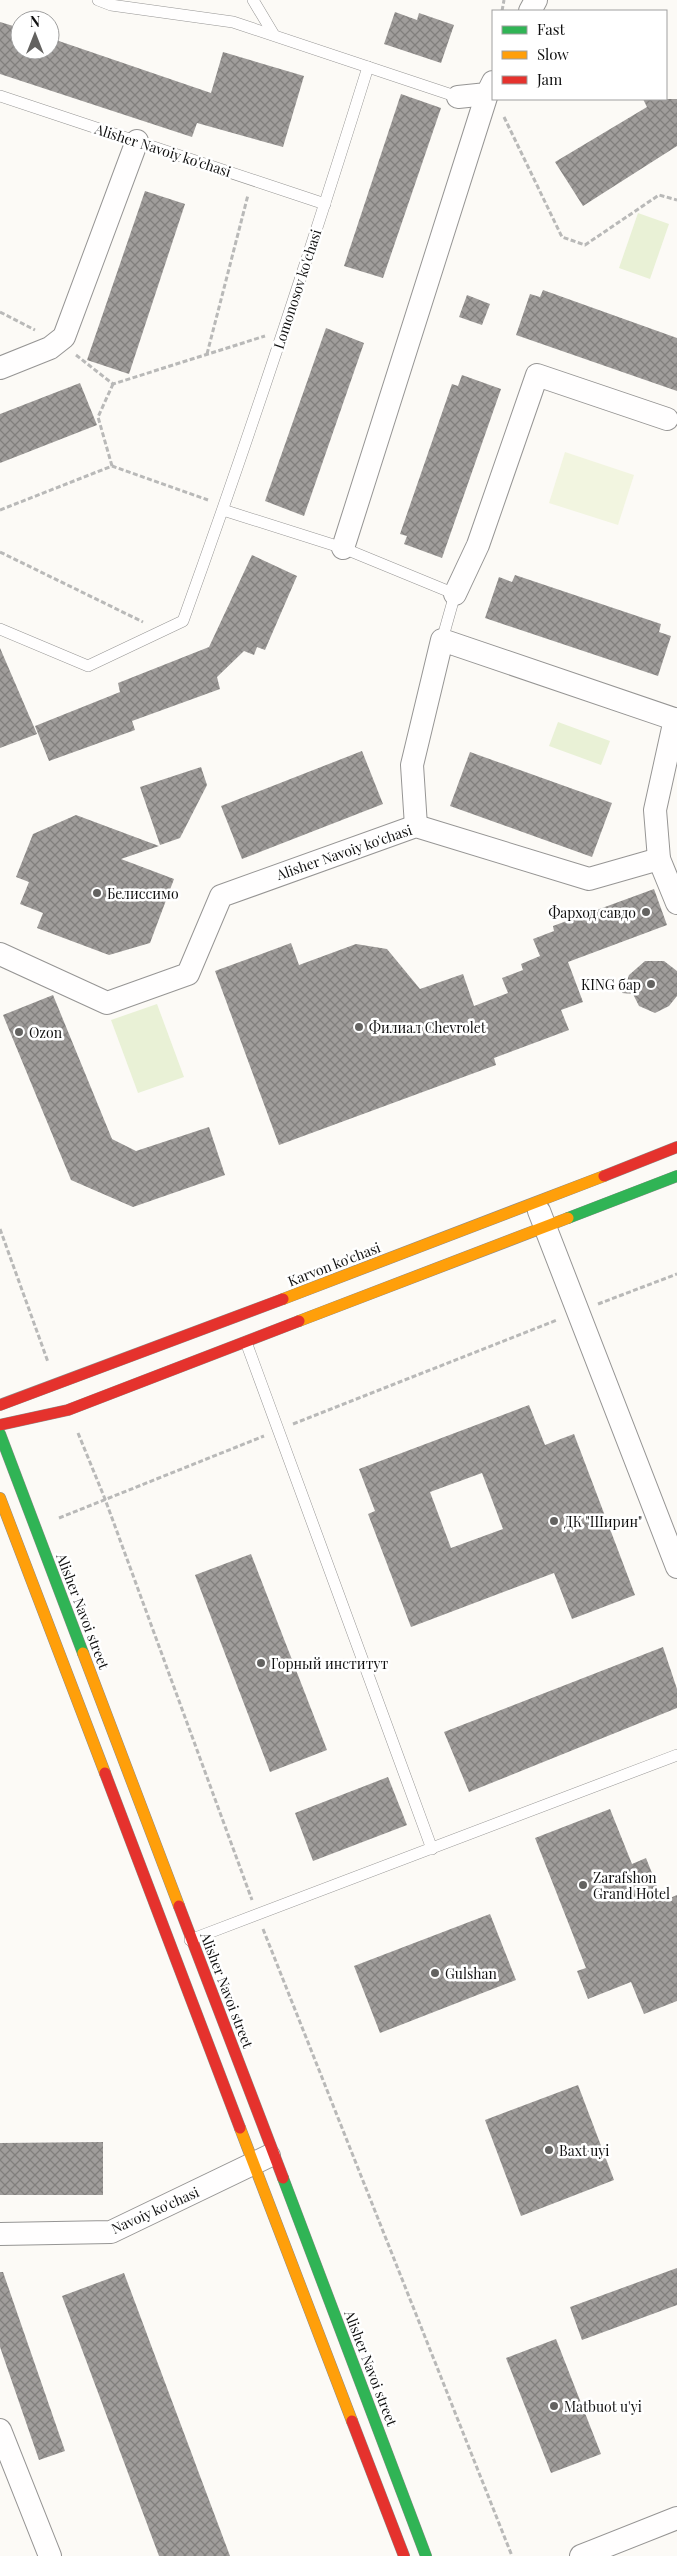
<svg xmlns="http://www.w3.org/2000/svg" width="677" height="2556" font-family="'Playfair Display',serif">
  <defs>
    <pattern id="building-cross-hatch" width="8" height="8" patternUnits="userSpaceOnUse" patternTransform="scale(1.25)"><rect width="8" height="8" fill="#a09d9b"/><path d="M0 0l8 8M0 8l8-8" fill="none" stroke="#817f7d"/></pattern>
  </defs>
  <rect width="100%" height="100%" fill="#fcfaf6"/>
  <!-- park -->
  <g fill="#e9f1d6">
    <polygon points="638,213 669,224 650,279 619,268"/>
    <polygon points="558,722 610,741 601,765 549,746"/>
    <polygon points="157,1004 184,1077 138,1093 111,1020"/>
  </g>
  <!-- pitch -->
  <polygon fill="#f2f5e0" points="565,452 634,475 618,525 549,503"/>
  <!-- building -->
  <g fill="url(#building-cross-hatch)" fill-rule="evenodd">
    <polygon points="395,12 417,20 419,13 454,25 441,63 384,44"/>
    <polygon points="0,22 20,28 20,50 50,50 50,38 211,93 223,52 304,76 283,147 197,123 192,137 0,74"/>
    <polygon points="401,94 441,108 383,278 344,266"/>
    <polygon points="643,99 677,99 677,146 583,206 555,162 647,107"/>
    <polygon points="145,191 185,204 129,374 87,360"/>
    <polygon points="543,290 677,338 677,391 516,335 530,294 540,297"/>
    <polygon points="467,295 490,304 482,325 459,317"/>
    <polygon points="326,328 364,343 304,516 265,501"/>
    <polygon points="462,375 501,389 442,558 404,544 407,536 400,534 452,384 458,386"/>
    <polygon points="80,383 97,425 0,463 0,414"/>
    <polygon points="252,555 297,576 265,650 257,647 254,655 244,651 217,677 220,689 132,721 135,730 49,761 35,726 120,692 118,683 209,647"/>
    <polygon points="515,575 661,624 659,632 671,636 658,676 485,618 499,577 512,582"/>
    <polygon points="0,648 37,734 0,748"/>
    <polygon points="362,751 383,804 242,859 221,806"/>
    <polygon points="470,752 612,803 592,857 450,806"/>
    <polygon points="201,767 207,785 180,838 160,845 140,787"/>
    <polygon points="76,815 159,846 121,859 174,879 150,943 109,955 37,928 43,913 20,904 29,882 16,877 33,834"/>
    <polygon points="654,889 667,925 568,962 583,1002 561,1010 569,1030 494,1058 496,1065 279,1145 215,971 291,943 299,965 356,944 387,949 420,989 463,974 474,1006 508,993 502,978 523,970 521,964 540,956 533,939 554,931 553,926"/>
    <polygon points="645,961 664,961 677,971 677,996 669,1006 655,1013 639,1006 633,994 622,993 629,975"/>
    <polygon points="53,995 112,1139 136,1151 209,1127 225,1175 133,1207 71,1180 3,1015"/>
    <path d="M529,1405l16,40 29,-11 61,161 -63,24 -18,-46 -143,54 -43,-113 7,-3 -16,-42zM482,1473l21,56 -52,19 -21,-56z"/>
    <polygon points="251,1554 327,1750 270,1772 195,1575"/>
    <polygon points="663,1647 677,1689 677,1708 469,1792 444,1732"/>
    <polygon points="388,1777 407,1825 313,1861 295,1813"/>
    <polygon points="610,1809 632,1864 646,1858 663,1901 677,1895 677,2001 644,2014 631,1982 588,1999 577,1971 586,1968 535,1838"/>
    <polygon points="490,1914 516,1980 380,2033 354,1966"/>
    <polygon points="578,2085 614,2180 521,2216 485,2120"/>
    <polygon points="103,2142 103,2195 0,2195 0,2143"/>
    <polygon points="677,2268 677,2305 582,2340 570,2307"/>
    <polygon points="0,2272 3,2272 65,2451 39,2460 0,2347"/>
    <polygon points="124,2273 230,2556 159,2556 62,2296"/>
    <polygon points="556,2339 601,2454 551,2473 506,2358"/>
  </g>
  <g fill="none" stroke-linecap="round" stroke-linejoin="round">
    <defs>
      <g id="lane">
        <polyline points="98,0 111,5 233,22 458,97"/>
        <polyline points="253,0 274,35"/>
        <polyline points="0,96 325,204"/>
        <polyline points="223,510 343,548 455,594 442,640"/>
        <path d="M0,629l88,37 95,-45c66,-183 127,-368 185,-554"/>
        <polyline points="246,1342 432,1849"/>
        <polyline points="190,1940 677,1755"/>
      </g>
      <g id="street">
        <polyline points="530,11 536,0"/>
        <polyline points="458,97 487,94 493,82"/>
        <polyline points="0,368 50,348 64,337 137,141"/>
        <polyline points="343,548 487,94"/>
        <polyline points="455,594 478,545 537,375 667,419"/>
        <polyline points="675,719 655,810 659,859 677,903"/>
        <polyline points="416,826 412,765 442,640 677,720"/>
        <polyline points="0,954 107,1003 188,974 221,896 416,826 589,879 659,859"/>
        <polyline points="539,1211 677,1567"/>
        <polyline points="0,2234 111,2232 269,2156"/>
        <polyline points="0,2430 50,2556"/>
        <polyline points="581,2556 677,2518"/>
      </g>
      <g id="fast">
        <polyline points="568,1218 677,1176"/>
        <polyline points="0,1434 83,1653"/>
        <polyline points="283,2178 426,2556"/>
      </g>
      <g id="slow">
        <polyline points="283,1299 604,1176"/>
        <polyline points="299,1321 568,1218"/>
        <polyline points="0,1498 105,1773"/>
        <polyline points="83,1653 179,1906"/>
        <polyline points="240,2128 352,2421"/>
      </g>
      <g id="jam">
        <polyline points="604,1176 677,1147"/>
        <polyline points="0,1405 283,1299"/>
        <polyline points="0,1425 68,1410 299,1321"/>
        <polyline points="105,1773 240,2128"/>
        <polyline points="179,1906 283,2178"/>
        <polyline points="352,2421 404,2556"/>
      </g>
    </defs>
    <!-- lane casing -->
    <use href="#lane" stroke="#969594" stroke-width="12"/>
    <!-- street casing -->
    <use href="#street" stroke="#969594" stroke-width="24"/>
    <!-- fast casing -->
    <use href="#fast" stroke="#8d8c8a" stroke-width="12"/>
    <!-- slow casing -->
    <use href="#slow" stroke="#8d8c8a" stroke-width="12"/>
    <!-- jam casing -->
    <use href="#jam" stroke="#8d8c8a" stroke-width="12"/>
    <!-- path -->
    <g stroke="#b9b9b8" stroke-width="3" stroke-dasharray="5 2.5" stroke-linecap="butt">
      <polyline points="502,11 504,0"/>
      <polyline points="504,117 562,237 585,245 659,195 677,200"/>
      <polyline points="0,312 35,330"/>
      <polyline points="207,354 248,195"/>
      <polyline points="76,355 113,384 265,336"/>
      <polyline points="112,466 98,417 113,384"/>
      <polyline points="0,510 112,466 208,500"/>
      <polyline points="0,552 143,622"/>
      <polyline points="0,1229 48,1362"/>
      <polyline points="598,1304 677,1274"/>
      <polyline points="293,1424 557,1320"/>
      <polyline points="78,1433 105,1499 252,1900"/>
      <polyline points="59,1518 264,1436"/>
      <polyline points="263,1929 512,2556"/>
    </g>
    <!-- lane -->
    <use href="#lane" stroke="#fffefe" stroke-width="11"/>
    <!-- street -->
    <use href="#street" stroke="#fffefe" stroke-width="22"/>
    <!-- fast -->
    <use href="#fast" stroke="#30b455" stroke-width="11"/>
    <!-- slow -->
    <use href="#slow" stroke="#ff9f0a" stroke-width="11"/>
    <!-- jam -->
    <use href="#jam" stroke="#e5322d" stroke-width="11"/>
  </g>
  <!-- markers -->
  <g fill="#636260" stroke="#fff" stroke-width="2">
    <circle cx="97" cy="893" r="5"/>
    <circle cx="646" cy="912" r="5"/>
    <circle cx="651" cy="984" r="5"/>
    <circle cx="359" cy="1027" r="5"/>
    <circle cx="19" cy="1032" r="5"/>
    <circle cx="554" cy="1521" r="5"/>
    <circle cx="261" cy="1663" r="5"/>
    <circle cx="583" cy="1885" r="5"/>
    <circle cx="435" cy="1973" r="5"/>
    <circle cx="549" cy="2150" r="5"/>
    <circle cx="554" cy="2406" r="5"/>
  </g>
  <g text-anchor="middle" dominant-baseline="central" stroke-width="5" stroke-linejoin="round" paint-order="stroke">
    <!-- street labels -->
    <g font-size="14" fill="#101010" stroke="#fff">
      <text transform="translate(163 150) rotate(18)">Alisher Navoiy ko'chasi</text>
      <text transform="translate(297 289) rotate(-72)">Lomonosov ko'chasi</text>
      <text transform="translate(344 852) rotate(-19)">Alisher Navoiy ko'chasi</text>
      <text transform="translate(334 1264) rotate(-21)">Karvon ko'chasi</text>
      <text transform="translate(83 1611) rotate(69)">Alisher Navoi street</text>
      <text transform="translate(227 1990) rotate(69)">Alisher Navoi street</text>
      <text transform="translate(155 2210) rotate(-24)">Navoiy ko'chasi</text>
      <text transform="translate(371 2368) rotate(69)">Alisher Navoi street</text>
    </g>
    <!-- poi labels -->
    <g font-size="14" fill="#101010" stroke="#fff" text-anchor="start">
      <text x="107" y="893">Белиссимо</text>
      <text x="636" y="912" text-anchor="end">Фарход савдо</text>
      <text x="641" y="984" text-anchor="end">KING бар</text>
      <text x="369" y="1027">Филиал Chevrolet</text>
      <text x="29" y="1032">Ozon</text>
      <text x="564" y="1521">ДК "Ширин"</text>
      <text x="271" y="1663">Горный институт</text>
      <text x="593" y="1877">Zarafshon<tspan x="593" dy="16">Grand Hotel</tspan></text>
      <text x="445" y="1973">Gulshan</text>
      <text x="559" y="2150">Baxt uyi</text>
      <text x="564" y="2406">Matbuot u'yi</text>
    </g>
  </g>
  <!-- legend -->
  <rect x="492" y="10" width="175" height="90" fill="#ffffff" stroke="#9f9f9f"/>
  <rect x="502" y="26" width="25" height="8" fill="#30b455" stroke="#9f9f9f"/>
  <text x="537" y="35" font-size="15" fill="#101010">Fast</text>
  <rect x="502" y="51" width="25" height="8" fill="#ff9f0a" stroke="#9f9f9f"/>
  <text x="537" y="60" font-size="15" fill="#101010">Slow</text>
  <rect x="502" y="76" width="25" height="8" fill="#e5322d" stroke="#9f9f9f"/>
  <text x="537" y="85" font-size="15" fill="#101010">Jam</text>
  <!-- north arrow -->
  <g transform="translate(35 35)"><circle r="24" fill="#ffffff" stroke="#9f9f9f"/>
  <path d="M0-4L9 19L0 12L-9 19Z" fill="#636260"/>
  <text y="-8" font-size="14" font-weight="bold" text-anchor="middle" fill="#101010">N</text>
  </g>
</svg>
